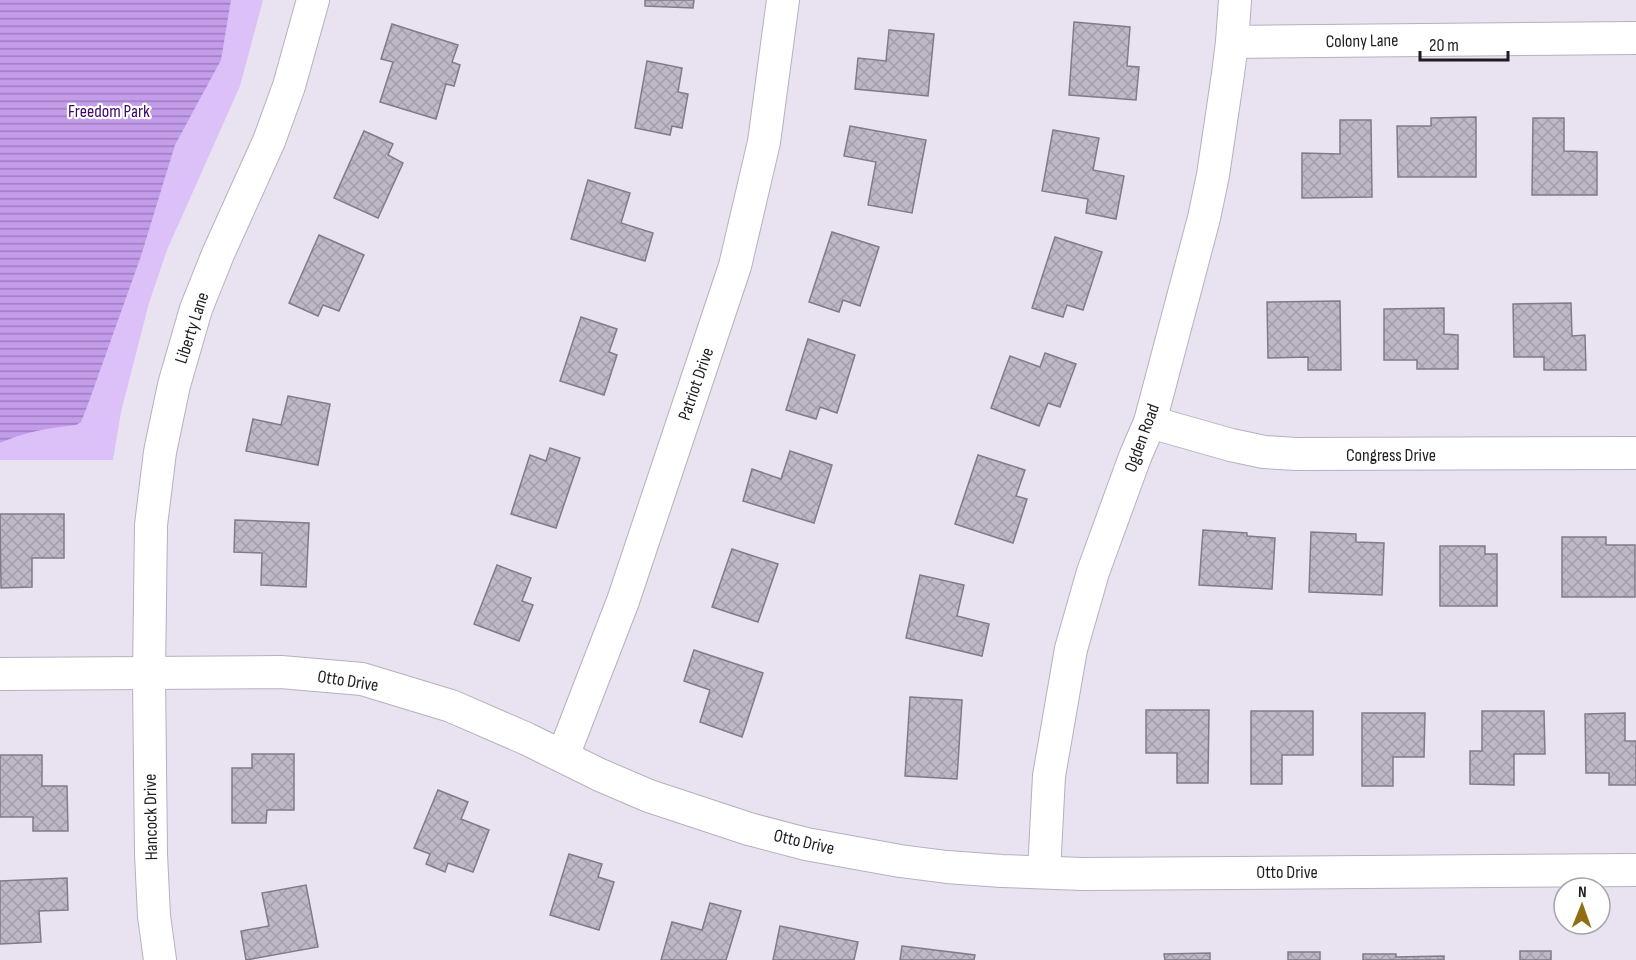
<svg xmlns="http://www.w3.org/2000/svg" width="1636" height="960" font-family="'Sofia Sans Condensed',sans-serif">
  <defs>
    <pattern id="water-rules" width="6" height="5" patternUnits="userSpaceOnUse" patternTransform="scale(1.5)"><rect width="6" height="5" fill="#c39cea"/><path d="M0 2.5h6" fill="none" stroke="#9e7ebd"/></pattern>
    <pattern id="building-cross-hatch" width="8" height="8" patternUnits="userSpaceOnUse" patternTransform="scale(1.5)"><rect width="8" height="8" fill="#beb7c6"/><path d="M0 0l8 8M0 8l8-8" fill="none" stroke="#a39daa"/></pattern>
  </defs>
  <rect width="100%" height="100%" fill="#e9e2f1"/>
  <!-- green -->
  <polygon fill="#dcc1f9" points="0,0 263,0 240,86 167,250 149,303 121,412 113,460 0,460"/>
  <!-- water -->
  <path fill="url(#water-rules)" d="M0,0h231l-10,60 -46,85 -34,111 -54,151 -6,15 -5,3c-27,3 -52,7 -76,18z"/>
  <!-- building -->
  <g fill="url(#building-cross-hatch)" stroke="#817b89" stroke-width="1.5">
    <polygon points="645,0 694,0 693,8 645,6"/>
    <polygon points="1074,22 1130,27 1127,66 1139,67 1136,100 1069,95"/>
    <polygon points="392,24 458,45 452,62 460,65 454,86 446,84 436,119 380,102 393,62 381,59"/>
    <polygon points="889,30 934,34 928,96 855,89 858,58 886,61"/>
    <polygon points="647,61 682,68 678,92 688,94 682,128 672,126 670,135 635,128"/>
    <polygon points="1476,117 1476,177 1398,177 1397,126 1431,126 1431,118"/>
    <polygon points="1533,118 1564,118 1564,151 1597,152 1597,195 1532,195"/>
    <polygon points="1340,120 1371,120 1372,197 1302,198 1302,153 1340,154"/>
    <polygon points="850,126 926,140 912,213 868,205 876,162 844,156"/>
    <polygon points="1053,130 1099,138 1093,170 1124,176 1116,219 1086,213 1088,199 1042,191"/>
    <polygon points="364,131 393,144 388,155 403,163 378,218 334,198"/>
    <polygon points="588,180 630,193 621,223 653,233 645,261 571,239"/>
    <polygon points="832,232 879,247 860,306 843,300 839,312 809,302"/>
    <polygon points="319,235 364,255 339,311 323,305 318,316 289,303"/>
    <polygon points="1055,237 1102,252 1083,310 1067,305 1063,317 1032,308"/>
    <polygon points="1340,301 1341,370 1308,370 1308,357 1268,358 1267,302"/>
    <polygon points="1571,303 1572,336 1585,335 1586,370 1544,370 1544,357 1514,357 1513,304"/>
    <polygon points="1444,308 1444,334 1458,335 1458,369 1417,369 1417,360 1384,360 1384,309"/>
    <polygon points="581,317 617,329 609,352 617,355 604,395 560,381"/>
    <polygon points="808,339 855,355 837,413 820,407 816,419 786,410"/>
    <polygon points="1045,353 1076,364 1060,407 1048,403 1039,426 991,408 1010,356 1040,367"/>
    <polygon points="288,396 330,404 318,465 246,451 253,419 281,425"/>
    <polygon points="550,448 580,458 556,528 511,514 530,455 546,461"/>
    <polygon points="790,451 832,465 814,523 743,501 752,469 781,479"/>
    <polygon points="978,455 1025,470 1016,496 1027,499 1013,543 955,524"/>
    <polygon points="0,514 64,514 64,558 32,558 32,587 1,588"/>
    <polygon points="235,520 309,523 306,587 261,585 262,553 234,552"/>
    <polygon points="1203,530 1247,533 1247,536 1275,538 1272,589 1199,585"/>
    <polygon points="1311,532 1356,534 1356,542 1384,543 1382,595 1309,592"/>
    <polygon points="1562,537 1606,537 1606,545 1635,545 1635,597 1562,597"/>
    <polygon points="1440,546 1485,546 1485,554 1497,554 1497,606 1440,606"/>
    <polygon points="732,549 778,564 758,622 712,607"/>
    <polygon points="497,565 531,578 522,601 533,605 519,641 474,624"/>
    <polygon points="920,575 964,585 957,616 989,624 982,656 906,638"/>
    <polygon points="694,650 763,673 742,737 700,722 710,690 684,681"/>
    <polygon points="910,697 962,700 957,779 905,776"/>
    <polygon points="1146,710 1209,710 1208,783 1177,783 1177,753 1146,753"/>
    <polygon points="1251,711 1313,711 1313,755 1282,755 1282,784 1251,784"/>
    <polygon points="1482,711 1544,711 1545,754 1514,754 1514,785 1470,784 1470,751 1482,751"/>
    <polygon points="1362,713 1425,713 1424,757 1393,757 1393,786 1362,786"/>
    <polygon points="1625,713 1625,741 1636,741 1636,785 1609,785 1609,773 1586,773 1585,714"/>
    <polygon points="252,754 294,754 294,810 267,810 266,823 232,823 232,768 252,768"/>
    <polygon points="0,755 42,755 42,786 67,786 68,831 33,831 33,817 0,817"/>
    <polygon points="438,790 468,802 461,819 489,830 473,872 448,863 445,872 426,864 430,854 414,848"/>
    <polygon points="569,854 602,864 598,877 614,882 599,930 550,915"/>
    <polygon points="67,878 68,910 39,911 41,942 0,944 0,881"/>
    <polygon points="306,885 318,947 246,960 241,931 269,926 262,893"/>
    <polygon points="710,903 741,911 726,960 661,960 672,922 702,930"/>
    <polygon points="780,926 858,942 854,960 773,960"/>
    <polygon points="902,946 975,955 974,960 900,960"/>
    <rect x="1520" y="951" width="31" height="9"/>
    <rect x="1288" y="952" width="32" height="8"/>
    <polygon points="1210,953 1210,960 1165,960 1164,954"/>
    <polygon points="1363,954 1396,954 1396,957 1444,956 1444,960 1363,960"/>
  </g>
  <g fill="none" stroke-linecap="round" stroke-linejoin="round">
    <defs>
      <g id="minor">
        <polyline points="1232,42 1636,38"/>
        <polyline points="1150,422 1231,445 1264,452 1296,454 1636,453"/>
        <polyline points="0,674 281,672 362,679 451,706 527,739 600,775 649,796 749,829 806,844 900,861 947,867 1002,871 1082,874 1636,870"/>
        <polyline points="563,756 623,601 735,266 764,142 783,0"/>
        <polyline points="1044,872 1049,776 1071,649 1093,572 1135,457 1150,422 1204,218 1213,175 1228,74 1232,42 1235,0"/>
        <polyline points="160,960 154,916 151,854 149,674 151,525 160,452 174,385 196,309 218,254 269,141 289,86 313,0"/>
      </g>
    </defs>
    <!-- minor casing -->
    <use href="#minor" stroke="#b7b0be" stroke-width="34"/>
    <!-- minor -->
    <use href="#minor" stroke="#fff" stroke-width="32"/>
  </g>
  <g text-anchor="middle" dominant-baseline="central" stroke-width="4.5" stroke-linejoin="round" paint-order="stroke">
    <!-- street labels -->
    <g font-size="18" fill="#1e1c21" stroke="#fff">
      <text transform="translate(1362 41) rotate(-1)">Colony Lane</text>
      <text transform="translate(192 328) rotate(-72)">Liberty Lane</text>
      <text transform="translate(696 384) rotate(-71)">Patriot Drive</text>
      <text transform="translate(1142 438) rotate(-70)">Ogden Road</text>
      <text x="1391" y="455">Congress Drive</text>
      <text transform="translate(348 681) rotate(9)">Otto Drive</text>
      <text transform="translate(151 817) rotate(-91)">Hancock Drive</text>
      <text transform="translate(804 842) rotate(13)">Otto Drive</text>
      <text x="1287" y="872">Otto Drive</text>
    </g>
    <!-- park labels -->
    <g font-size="18" fill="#410665" stroke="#fff">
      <text x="109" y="111">Freedom Park</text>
    </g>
  </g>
  <!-- north arrow -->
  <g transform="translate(1582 906) rotate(1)"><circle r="28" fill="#ffffff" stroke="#a5a4a6" stroke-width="1.5"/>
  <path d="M0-4.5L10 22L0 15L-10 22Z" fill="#906f14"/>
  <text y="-9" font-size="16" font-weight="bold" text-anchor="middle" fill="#1e1c21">N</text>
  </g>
  <!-- scale -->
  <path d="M1420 51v9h88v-9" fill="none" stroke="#1e1c21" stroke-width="3"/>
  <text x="1429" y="51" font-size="18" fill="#1e1c21" stroke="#ffffff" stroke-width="4.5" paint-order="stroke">20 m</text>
</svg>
